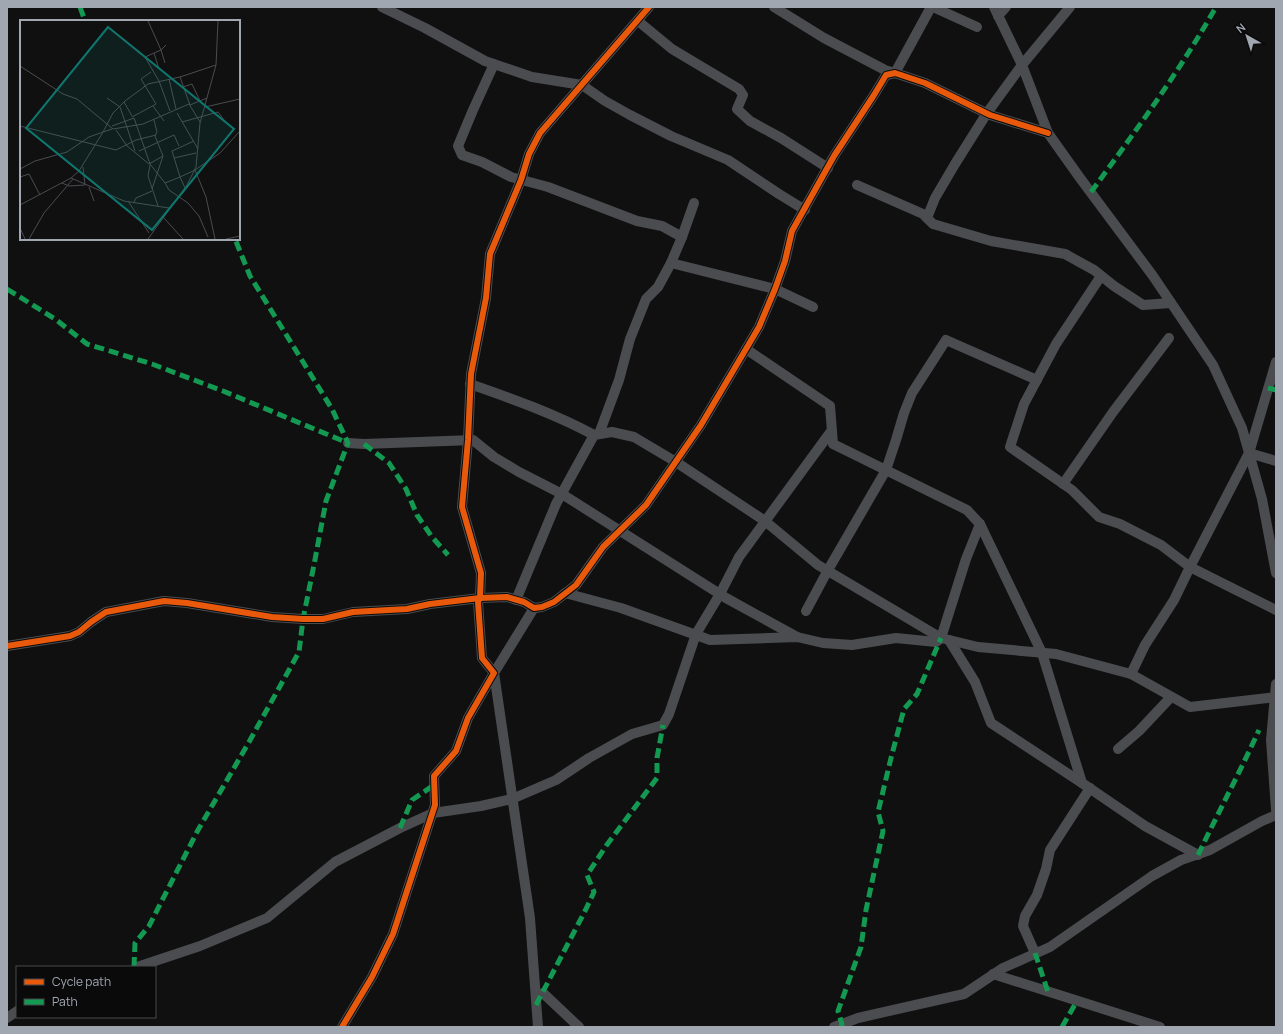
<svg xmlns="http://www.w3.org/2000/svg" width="1283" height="1034" font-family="Manrope,sans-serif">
  <rect width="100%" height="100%" fill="#101010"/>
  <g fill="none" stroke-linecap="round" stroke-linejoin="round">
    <!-- street -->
    <g stroke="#4a4c4f" stroke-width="10">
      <polyline points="382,7 425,28 485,61 532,77 582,85 605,101 630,115 671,136 728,160 779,194 805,210"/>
      <polyline points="774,7 824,38 885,70 895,73 931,7"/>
      <polyline points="933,7 977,27"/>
      <polyline points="994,7 1022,65 1048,133 1080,178 1153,276 1213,365 1242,428 1262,499 1276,573"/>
      <polyline points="998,16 1006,7"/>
      <polyline points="638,21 672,49 739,89 743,95 737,109 750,121 781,138 828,168"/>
      <polyline points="494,64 473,110 458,146 462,155 482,162 511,177 548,187 637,221 662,226 682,237 671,263 658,287 646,299 630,339 619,380 599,434"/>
      <polyline points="857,185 923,214 933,224 991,241 1065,254 1094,270 1114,286 1143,305 1171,303"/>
      <polyline points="927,218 935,198 955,164 987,113 1022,65 1070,7"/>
      <polyline points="682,237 694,203"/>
      <polyline points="671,263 775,289 813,307"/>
      <polyline points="1101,276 1056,344 1024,404 1010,447 1072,490 1099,517 1120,524 1161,545 1190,567 1174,600 1145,645 1131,674"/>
      <polyline points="746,349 830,406 833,444 967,510 980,524 1042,653 1082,783"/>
      <polyline points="1276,362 1249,453 1190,567 1276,610"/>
      <path d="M470,384c43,15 85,30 124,51"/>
      <polyline points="348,443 364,444 473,440 494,457 519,472 562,494 726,598 797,637"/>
      <polyline points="1249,453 1276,461"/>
      <polyline points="1063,484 1113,412 1169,338"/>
      <polyline points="565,593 621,608 710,640 797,637 823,643 852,645 896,638 936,642 941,638 966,559 980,524"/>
      <polyline points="516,600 556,504 594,435 612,432 634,437 676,462 765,521 818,565 941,638 978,647 1056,654 1131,674 1190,707 1276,697"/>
      <polyline points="534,608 494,673 530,918 538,1027"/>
      <polyline points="806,611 828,570 886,470 896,440 904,413 912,393 946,340 1037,380"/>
      <polyline points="949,640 975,682 991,723 1082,783 1145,826 1198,855"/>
      <polyline points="7,646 70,636 79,632 91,622 106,612 164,601 187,603 272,617 303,619 323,619 353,612 407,609 430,604 480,598 507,597 524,602 534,608 542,607 554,602 576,585 603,547 646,505 701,425 759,327 775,289 785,261 792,231 834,156 874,95 886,75 895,73 925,83 990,115 1048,133"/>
      <polyline points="1276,684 1271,740 1276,810"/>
      <polyline points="1118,749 1139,731 1171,697"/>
      <polyline points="1035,953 1023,926 1025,916 1037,895 1046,869 1050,850 1090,788"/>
      <polyline points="137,967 200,946 267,918 335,862 400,828 433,813 481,806 512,799 556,780 589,758 632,734 663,725 669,714 696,634 720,594 739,557 832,430"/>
      <polyline points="993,974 1160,1027"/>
      <polyline points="543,993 579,1027"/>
      <polyline points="7,1018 17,1011"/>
      <polyline points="342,1027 372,977 393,934 435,805 434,776 456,751 468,718 494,673 482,658 478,602 480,598 481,573 462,507 468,440 471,374 486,298 490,254 521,180 529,154 540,133 649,7"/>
      <polyline points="834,1027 858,1018 964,994 1003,968 1050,947 1152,876 1181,860 1210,850 1262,821 1276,815"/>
    </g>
    <!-- quiet -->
    <g stroke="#139951" stroke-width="5" stroke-dasharray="10 5" stroke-linecap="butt">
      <polyline points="80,7 85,21"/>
      <path d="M1091,192c44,-60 88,-120 125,-185"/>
      <polyline points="7,289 55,319 87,344 152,364 223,391 348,443"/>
      <polyline points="1268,388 1276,390"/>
      <polyline points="364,444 389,463 406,489 417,515 432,537 448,555"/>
      <polyline points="400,828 412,800 434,785"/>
      <path d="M1198,855c20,-42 42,-83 61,-125"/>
      <polyline points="1035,953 1048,992"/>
      <polyline points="134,967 135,943 149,926 198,830 249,742 299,652 303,619 314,565 326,501 348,443 332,409 250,276 235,239"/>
      <polyline points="536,1005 585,911 594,892 587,875 606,846 657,778 657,758 663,725"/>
      <polyline points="841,1027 842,1024 838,1011 861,947 866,910 883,831 878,812 891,758 904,709 917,694 941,638"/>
      <polyline points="1062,1027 1077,1001"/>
    </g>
    <defs>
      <g id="cycleway">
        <polyline points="7,646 70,636 79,632 91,622 106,612 164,601 187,603 272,617 303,619 323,619 353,612 407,609 430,604 480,598 507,597 524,602 534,608 542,607 554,602 576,585 603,547 646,505 701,425 759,327 775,289 785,261 792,231 834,156 874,95 886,75 895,73 925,83 990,115 1048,133"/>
        <polyline points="342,1027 372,977 393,934 435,805 434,776 456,751 468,718 494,673 482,658 478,602 480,598 481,573 462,507 468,440 471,374 486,298 490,254 521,180 529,154 540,133 649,7"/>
      </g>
    </defs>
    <!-- cycleway casing -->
    <use href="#cycleway" stroke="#0a0a0b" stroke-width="8"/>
    <!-- cycleway -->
    <use href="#cycleway" stroke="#e8590c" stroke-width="6"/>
  </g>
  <!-- overview -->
  <g transform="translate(20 20)">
    <rect width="220" height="220" fill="#101010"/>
    <path fill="none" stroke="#4a4c50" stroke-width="1" d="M128,1l13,29 -16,7 14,24 11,30M134,33l5,16M145,43l-4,-13 5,-5M0,46l43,28 14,5 36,30 30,-5 46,-20 11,18M160,57l10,28 17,-7M149,59l7,30M163,67l9,-3 8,17M87,78l13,9 15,44M104,82l8,14M133,86l11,15M185,87l35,-8M157,93l21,36M112,97l24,-13 -15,-25 10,-7M162,102l36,-10 9,12M0,106l96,24 20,-10 20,-5M92,106l22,-8 16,46 15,19 4,7 19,13 11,13 9,21M96,110l11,16 22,18 14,-8M119,131l35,-16 5,11M154,138l22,-5M130,145l-2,11 10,30M0,149l15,-8 32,-9 22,-15 14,-5 10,-19 12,-12 23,-17 32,-7 36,-12M175,150l11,27 9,42M0,157l9,-3 11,21M51,158l53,23 45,7M42,163l7,3 16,-1 -2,-18M145,163l15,-6 -8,-26 22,-10M69,167l5,14M165,168l-5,-11 15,-7 25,-17 20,-22M132,169l11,-33 -8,-20 2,-4 -3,-12M108,181l21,32M114,182l2,-4 16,-7M0,185l51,-27 8,-7 24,-39 9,-3M143,197l20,22M0,208l5,11M9,219l15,-26 29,-34M128,219l39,-54 9,-18 4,-44 16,-58 2,-44M206,219l14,-3"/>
    <path fill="#0f766e" fill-opacity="0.15" stroke="#0f766e" stroke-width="2" d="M88,7l126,102 -82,101 -126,-102z"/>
    <rect width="220" height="220" fill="none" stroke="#a1a7b1" stroke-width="2"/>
  </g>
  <!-- border -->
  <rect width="1283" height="1034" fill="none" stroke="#a1a7b1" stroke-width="16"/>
  <!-- legend -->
  <rect x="16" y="966" width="140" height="52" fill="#0a0a0b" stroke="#46494d"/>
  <rect x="24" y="979" width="20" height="6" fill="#e8590c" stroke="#46494d"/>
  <text x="52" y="986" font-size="12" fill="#a1a7b1">Cycle path</text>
  <rect x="24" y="999" width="20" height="6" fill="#139951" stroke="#46494d"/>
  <text x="52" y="1006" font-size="12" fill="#a1a7b1">Path</text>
  <!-- north arrow -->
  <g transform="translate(1247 36) rotate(321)" stroke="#0a0a0b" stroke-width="3" paint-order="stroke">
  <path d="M0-3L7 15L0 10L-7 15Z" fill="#a1a7b1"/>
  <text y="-6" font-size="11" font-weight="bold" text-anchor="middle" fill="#a1a7b1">N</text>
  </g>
</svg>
